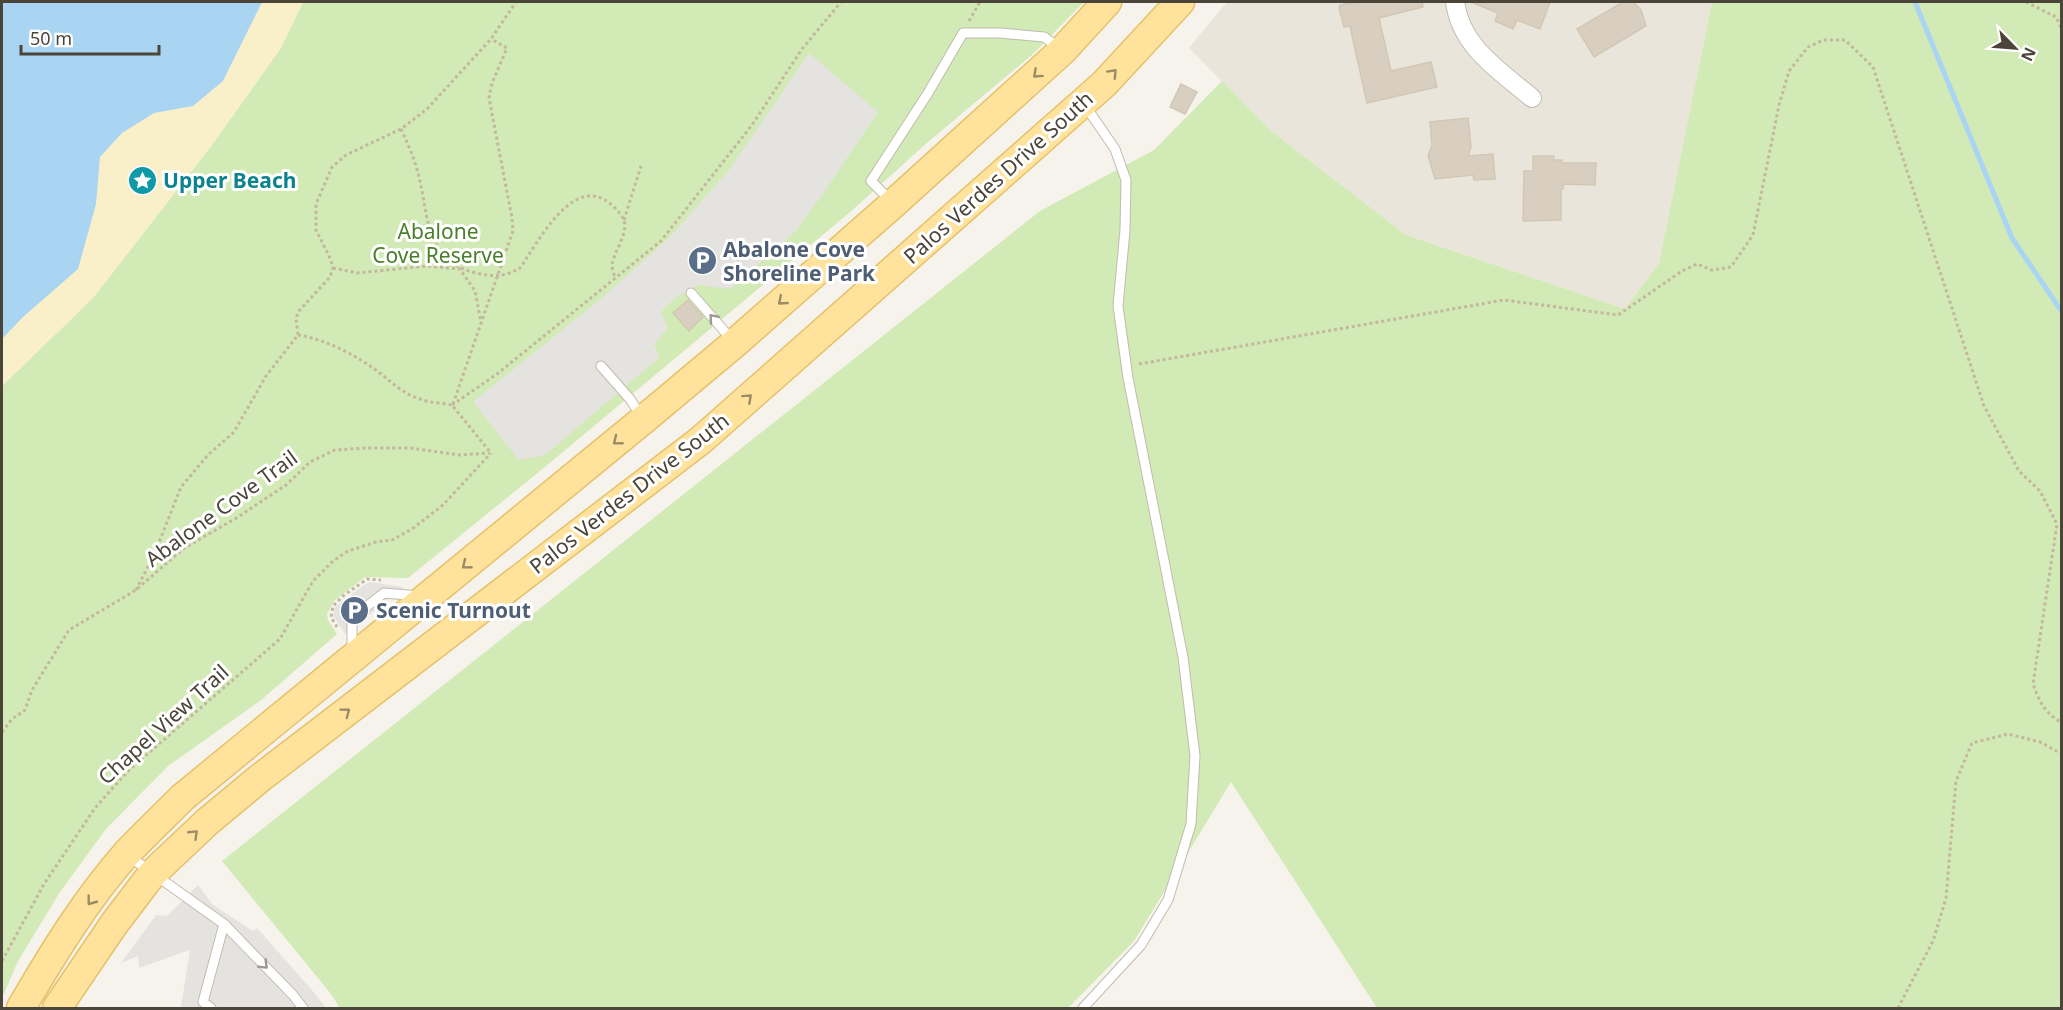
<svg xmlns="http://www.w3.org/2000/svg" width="2063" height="1010" font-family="'Noto Sans',sans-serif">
  <rect width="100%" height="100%" fill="#f6f3ec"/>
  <!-- residential -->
  <polygon fill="#eae5da" points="1227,2 1712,2 1659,263 1625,309 1406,235 1271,131 1189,48"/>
  <!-- green -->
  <g fill="#d2eab5">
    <polygon points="303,2 1084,2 1033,54 928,142 849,213 551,462 408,578 365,577 334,601 327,614 328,620 337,634 260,701 168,766 106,829 60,892 18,961 2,998 2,386 93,298 212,145 281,48"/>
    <polygon points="1712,2 2061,2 2061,1008 1377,1008 1231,782 1134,941 1068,1008 340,1008 331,994 222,861 1040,211 1154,150 1222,81 1271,131 1406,235 1625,309 1659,263"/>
  </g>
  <!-- sand -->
  <polygon fill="#f9efc9" points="262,2 303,2 281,48 212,145 93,298 2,386 2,339 23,317 96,204 100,157 122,133 154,113 193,106 223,81"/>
  <!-- parking -->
  <g fill="#e5e3e0">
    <polygon points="809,53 878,112 822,195 796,231 730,289 698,285 675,298 661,312 668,328 654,344 660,357 545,455 519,460 473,402 604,296 670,237 729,170"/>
    <polygon points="370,582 404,587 345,634 333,615 335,607 364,585"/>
    <polygon points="198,885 213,905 253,931 257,928 312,990 326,1008 183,1008 181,1007 190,950 139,968 138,956 121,963 156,915 167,916"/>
  </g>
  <!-- water -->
  <polygon fill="#a9d4f2" points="2,2 262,2 223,81 193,106 154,113 122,133 100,157 96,204 78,269 23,317 2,339"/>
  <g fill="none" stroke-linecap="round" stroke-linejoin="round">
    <!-- stream -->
    <polyline stroke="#a9d4f2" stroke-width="5" points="1915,2 2012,238 2062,312"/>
  </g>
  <!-- building -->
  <g fill="#d8cfc1" stroke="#d3c7b4" stroke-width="1.5">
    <polygon points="1357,2 1422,2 1423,7 1379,18 1391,71 1431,62 1437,87 1367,103 1350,26 1344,27 1339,8 1340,5"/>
    <polygon points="1471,2 1550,2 1540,29 1517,20 1513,29 1495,21 1498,13"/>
    <polygon points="1623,2 1633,2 1641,10 1646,26 1594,57 1577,29"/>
    <polygon points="1181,84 1197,92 1185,114 1170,107"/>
    <polygon points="1468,118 1471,147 1468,156 1493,154 1495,179 1474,180 1473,175 1435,179 1428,155 1432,146 1430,122"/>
    <polygon points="1533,156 1554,156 1554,160 1562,160 1562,163 1596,163 1595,185 1563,184 1563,189 1561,189 1561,220 1523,221 1524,171 1533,171"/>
    <polygon points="688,300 703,317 689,331 673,313"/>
  </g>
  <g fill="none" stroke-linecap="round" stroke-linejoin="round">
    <defs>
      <g id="lane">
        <polyline points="891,201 871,181 928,93 963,33 1000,33 1044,37 1061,49"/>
        <polyline points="691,293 733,341"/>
        <polyline points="601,366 630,399 641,416"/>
        <polyline points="352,652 352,623 357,614 384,593 420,596"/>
        <polyline points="130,857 224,924 293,995 303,1008"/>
        <polyline points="211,1008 203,1002 224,924"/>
        <polyline points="1083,1008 1141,945 1168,900 1191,824 1195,756 1183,657 1128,378 1118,306 1125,230 1126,180 1115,149 1084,104"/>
      </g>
      <path id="street" d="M1455,2c6,45 44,68 77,96"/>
      <g id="primary">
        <path d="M21,1008c31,-53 65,-109 106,-155 18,-19 37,-37 56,-56l460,-377 92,-77 158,-139 170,-154 44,-48"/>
        <polyline points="57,1008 114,924 152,874 207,822 260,778 701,440 1104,84 1180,2"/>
      </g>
    </defs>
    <!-- lane casing -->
    <use href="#lane" stroke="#c2bbae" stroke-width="11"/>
    <!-- street casing -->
    <use href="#street" stroke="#c2bbae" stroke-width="20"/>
    <!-- primary casing -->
    <use href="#primary" stroke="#e6c16a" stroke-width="31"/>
    <!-- path -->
    <g stroke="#c4b79f" stroke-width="3" stroke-dasharray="3 3" stroke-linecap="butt">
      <polyline points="2026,2 2056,17 2062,30"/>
      <polyline points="969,21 980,2"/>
      <path d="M401,129c7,15 14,31 18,48 10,41 6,84 57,96 17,4 29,4 44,-5 17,-24 50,-89 85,-68 7,4 16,13 19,20 4,15 -10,31 -12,45 0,4 2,9 3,13"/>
      <polyline points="624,220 641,166"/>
      <polyline points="333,268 357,273 427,266 460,269 475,291 481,322"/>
      <path d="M298,335c25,4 50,16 72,31 17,11 30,27 50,33 10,4 22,4 32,6l39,48"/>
      <path d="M1139,364l365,-64 114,15 64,-44 15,-7 15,6 19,-3 22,-32 26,-130 10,-34 19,-24 16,-7h21l28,27 111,339 35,65 21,20 17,33 -24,160c7,19 11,28 29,39"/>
      <polyline points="453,404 513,231 512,218 489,98 492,83 507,48 491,39"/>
      <polyline points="452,405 497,374 661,241 752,125 802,49 841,2"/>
      <polyline points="136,590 154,555 181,487 208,455 234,432 266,376 298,335 296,318 299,311 330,277 333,268 331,260 316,230 316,204 332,167 346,155 401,129 427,109 491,39 516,2"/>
      <polyline points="337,627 331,617 333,606 343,596 367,579 381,580"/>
      <polyline points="2,732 12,719 25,710 32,690 69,630 136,590 183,549 238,517 286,485 310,462 335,450 367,448 410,448 460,455 489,453"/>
      <polyline points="2,961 44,884 95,808 129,770 280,639 313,581 333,561 348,551 376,542 392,540 412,529 443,505 491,453"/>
      <polyline points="1898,1008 1933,941 1946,898 1956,781 1972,743 2008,734 2040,742 2062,754"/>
    </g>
    <!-- lane -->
    <use href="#lane" stroke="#fff" stroke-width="9"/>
    <!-- street -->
    <use href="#street" stroke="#fff" stroke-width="18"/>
    <!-- primary -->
    <use href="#primary" stroke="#ffe39c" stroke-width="28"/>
  </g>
  <!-- one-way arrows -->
  <defs><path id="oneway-chevron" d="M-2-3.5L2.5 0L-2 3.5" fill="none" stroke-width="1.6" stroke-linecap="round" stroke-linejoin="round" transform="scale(1.5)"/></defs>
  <g stroke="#9c8c66">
    <use href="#oneway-chevron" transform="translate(1113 73) rotate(-47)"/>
    <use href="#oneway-chevron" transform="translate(1037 74) rotate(138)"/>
    <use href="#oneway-chevron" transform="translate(782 301) rotate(139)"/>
    <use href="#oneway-chevron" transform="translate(748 398) rotate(-42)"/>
    <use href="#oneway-chevron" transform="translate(617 441) rotate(141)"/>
    <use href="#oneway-chevron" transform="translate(466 565) rotate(141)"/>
    <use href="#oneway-chevron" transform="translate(346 712) rotate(-37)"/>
    <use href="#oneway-chevron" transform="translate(194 834) rotate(-44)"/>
    <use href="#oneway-chevron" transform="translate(91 901) rotate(127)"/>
  </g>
  <g stroke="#9c9892">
    <use href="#oneway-chevron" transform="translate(713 318) rotate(-131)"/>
    <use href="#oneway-chevron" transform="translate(264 965) rotate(45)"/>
  </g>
  <!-- icons -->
  <defs>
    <symbol id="sight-disc" viewBox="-11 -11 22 22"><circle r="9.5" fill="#0f9aa8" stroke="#fff"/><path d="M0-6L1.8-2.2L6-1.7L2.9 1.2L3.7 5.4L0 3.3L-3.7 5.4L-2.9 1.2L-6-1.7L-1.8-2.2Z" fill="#fff"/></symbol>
    <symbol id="parking-disc" viewBox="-11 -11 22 22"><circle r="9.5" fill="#5c6f8a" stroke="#fff"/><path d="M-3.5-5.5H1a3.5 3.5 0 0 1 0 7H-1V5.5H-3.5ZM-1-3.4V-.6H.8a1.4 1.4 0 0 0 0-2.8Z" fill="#fff"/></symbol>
  </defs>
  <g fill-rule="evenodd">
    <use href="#sight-disc" x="126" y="164" width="33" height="33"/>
    <use href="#parking-disc" x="686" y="244" width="33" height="33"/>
    <use href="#parking-disc" x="338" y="594" width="33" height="33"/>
  </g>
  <g text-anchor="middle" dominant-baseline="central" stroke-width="6" stroke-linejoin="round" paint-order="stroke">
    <!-- street labels -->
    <g font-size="21" fill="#4b4439" stroke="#fff">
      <text transform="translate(998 177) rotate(-42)">Palos Verdes Drive South</text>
      <text transform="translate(629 493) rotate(-38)">Palos Verdes Drive South</text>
      <text transform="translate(221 508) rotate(-36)">Abalone Cove Trail</text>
      <text transform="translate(163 724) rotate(-42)">Chapel View Trail</text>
    </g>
    <!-- culture labels -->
    <g font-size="21" font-weight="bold" fill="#0d838f" stroke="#fff" text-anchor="start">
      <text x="163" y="180">Upper Beach</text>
    </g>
    <!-- park labels -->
    <g font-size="21" fill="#4a7f2a" stroke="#fff">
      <text x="438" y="231">Abalone<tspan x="438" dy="24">Cove Reserve</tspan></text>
    </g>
    <!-- service labels -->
    <g font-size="21" font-weight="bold" fill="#4e5e75" stroke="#fff" text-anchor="start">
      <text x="723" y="249">Abalone Cove<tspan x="723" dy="24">Shoreline Park</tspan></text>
      <text x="376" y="610">Scenic Turnout</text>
    </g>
  </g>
  <!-- border -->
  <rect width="2063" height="1010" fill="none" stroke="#4b4439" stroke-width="6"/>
  <!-- north arrow -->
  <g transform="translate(2015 48) rotate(115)" stroke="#ffffff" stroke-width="4.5" paint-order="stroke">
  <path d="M0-4.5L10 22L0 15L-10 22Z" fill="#4b4439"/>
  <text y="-9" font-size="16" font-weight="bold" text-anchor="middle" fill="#4b4439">N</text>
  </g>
  <!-- scale -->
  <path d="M21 45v9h138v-9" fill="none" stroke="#4b4439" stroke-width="3"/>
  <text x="30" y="45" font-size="18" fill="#4b4439" stroke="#ffffff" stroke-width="4.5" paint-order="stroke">50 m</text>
</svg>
